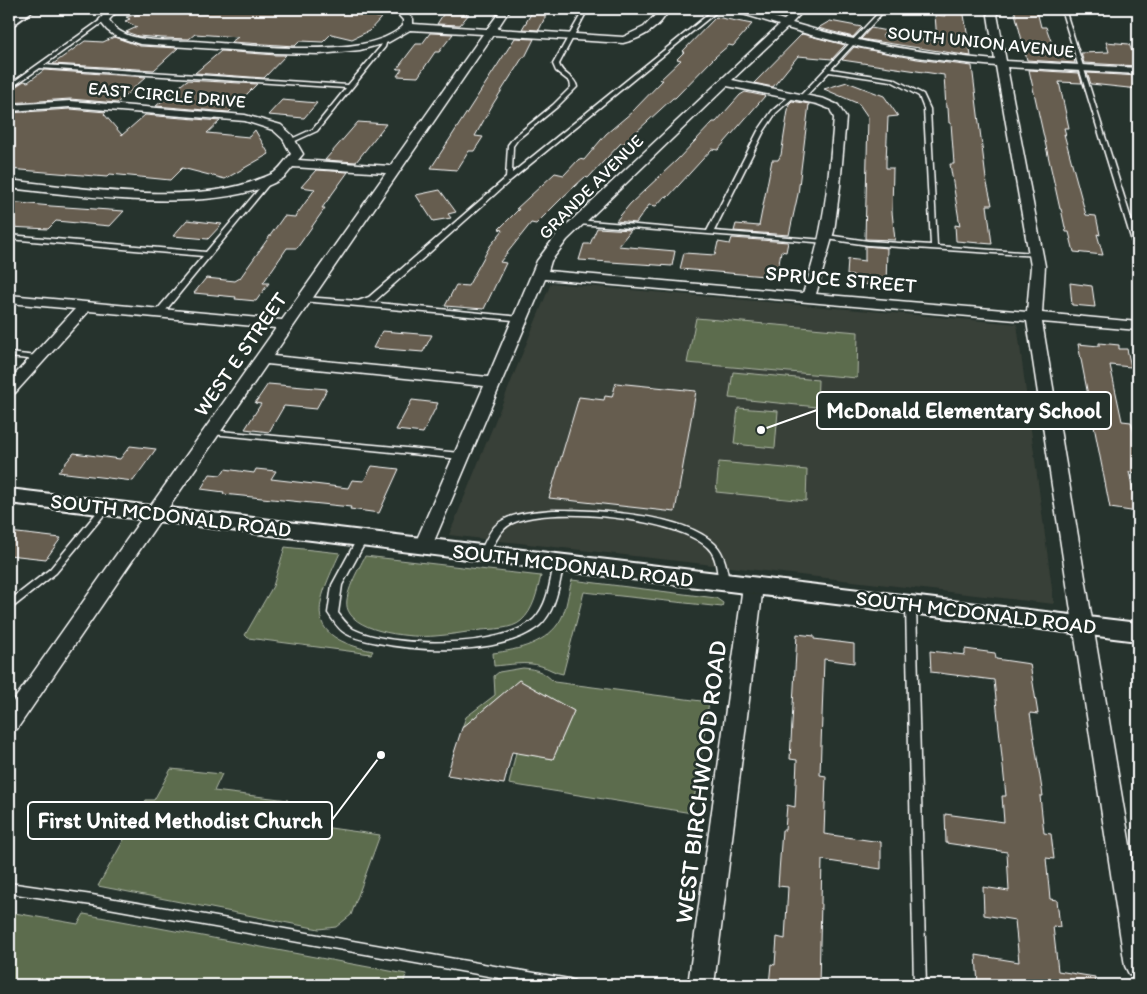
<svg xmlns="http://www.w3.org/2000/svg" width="1147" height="994" font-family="Itim,sans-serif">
  <rect width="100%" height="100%" fill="#26332d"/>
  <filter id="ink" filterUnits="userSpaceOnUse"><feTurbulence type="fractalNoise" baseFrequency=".02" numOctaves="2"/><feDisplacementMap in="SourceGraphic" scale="10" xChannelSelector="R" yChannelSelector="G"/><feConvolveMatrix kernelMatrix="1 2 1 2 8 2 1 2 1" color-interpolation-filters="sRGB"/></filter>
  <g filter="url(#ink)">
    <!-- built -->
    <polygon fill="#394038" points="551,283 1017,324 1054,604 449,535"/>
    <!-- green -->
    <g fill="#5c6c4e" stroke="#aeb6a6">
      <polygon points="696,318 858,332 857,378 687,363"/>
      <polygon points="733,372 818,380 817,407 729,398"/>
      <polygon points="738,408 778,411 775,448 734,444"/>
      <polygon points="719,462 807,470 806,501 716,492"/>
      <path d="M285,547l55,6c-24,52 -39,83 33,98l-2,3 -123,-16 -3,-3 28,-49z"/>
      <path d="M365,556l176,20c-4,15 -7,34 -20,45 -9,8 -28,8 -40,9 -15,2 -31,5 -46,6 -22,2 -78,-3 -87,-26 -6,-14 11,-41 17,-54z"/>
      <path d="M572,580l144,18 7,5 -1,4 -138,-15 -21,82c-8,-1 -14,-6 -22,-8 -14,-5 -32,-1 -47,0l-1,-13c25,-3 55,-10 68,-34 6,-11 7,-27 11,-39z"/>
      <path d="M523,668c14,1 21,4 31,14l155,20 -17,111 -183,-29 7,-32 37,7 21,-48 -55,-31 -57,48 4,-11 29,-22 -1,-19 5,-4z"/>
      <polygon points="171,769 222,774 214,791 288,800 280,821 380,835 351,915 336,927 319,929 98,886 146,800 154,800"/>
      <polygon points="9,912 78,924 84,914 406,974 403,985 9,985"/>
    </g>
    <!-- building -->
    <g fill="#665d50" stroke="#fff">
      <polygon points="161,9 346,9 343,12 373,13 371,15 378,15 376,17 381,18 369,31 352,39 331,34 323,42 300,41 295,46 231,42 238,37 195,34 189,39 162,38 138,36 126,32 137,27 125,21 130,19 126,17"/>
      <polygon points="534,9 549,9 539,30 522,29"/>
      <polygon points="944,9 963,9 971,56 861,39 871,28 887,31 882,36 937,41 935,15 945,16"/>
      <polygon points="1014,9 1034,9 1037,11 1041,27 1046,27 1055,52 1072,52 1075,63 1027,60"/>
      <polygon points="444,13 448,15 450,13 469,14 460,25 437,24"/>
      <polygon points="716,17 752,24 733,46 729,45 715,57 675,98 673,98 623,144 621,143 588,178 585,177 564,196 536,224 531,223 500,262 506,263 484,309 445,306 456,285 468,286 490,246 503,230 499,229 519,209 516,209 555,173 564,175 579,159 584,160 606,134 632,112 663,80 660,80 681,60 677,59 684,52 682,52"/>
      <polygon points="830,21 862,27 853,37 818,28"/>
      <polygon points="430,33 453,34 439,52 435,52 418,77 397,76 402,69 397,69 409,53 416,44 422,44"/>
      <polygon points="802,34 845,45 832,59 798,56 773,87 754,83"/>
      <polygon points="114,37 140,46 178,48 154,70 53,64 85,41 103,42"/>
      <polygon points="515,38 534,39 525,57 523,57 493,104 475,136 483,137 474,151 469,151 457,170 431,168"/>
      <polygon points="1106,42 1129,44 1138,66 1084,63 1081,53 1109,52"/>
      <polygon points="854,47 917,59 972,66 986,179 992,205 987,205 992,244 956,241 955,225 960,226 950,164 954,164 951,123 949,123 948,108 946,108 944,75 842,60"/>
      <polygon points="221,51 276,55 286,55 264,78 195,73"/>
      <polygon points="44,70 146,77 117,103 70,99 9,103 9,91 24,81 28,82"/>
      <polygon points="1029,70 1079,73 1082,83 1059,82 1069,128 1064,128 1066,135 1064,134 1086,215 1096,216 1100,235 1097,234 1103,255 1074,252 1069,232 1066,232 1061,209 1060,209"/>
      <polygon points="1087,73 1138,76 1138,89 1091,84"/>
      <polygon points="187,80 257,84 229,112 156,106"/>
      <polygon points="847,82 884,96 898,116 888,117 886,161 886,168 893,168 892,212 895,240 865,239 868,117 859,104 824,89"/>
      <polygon points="745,92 765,96 718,150 712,149 668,197 665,196 656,206 649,205 636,223 616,221 630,204 677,160 713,122 716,122 740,95"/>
      <polygon points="282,100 317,103 304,118 268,115"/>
      <polygon points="792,101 809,104 798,194 789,235 734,231 736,224 759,226 772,160 778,160 781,155 789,104"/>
      <polygon points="70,109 106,112 104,114 122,135 145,115 220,121 207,133 249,137 255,130 269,154 225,179 182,168 170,180 110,174 107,177 9,169 9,113"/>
      <polygon points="358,122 386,124 356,162 325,160"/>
      <polygon points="316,170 348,172 322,208 325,208 297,248 287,248 263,283 269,283 256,301 235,299 236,297 194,293 206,278 235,281 240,278 284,216 295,217 315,189 301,187"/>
      <polygon points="440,190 456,212 448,214 451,218 433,221 416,195"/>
      <polygon points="9,202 51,206 124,211 110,226 56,221 48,229 9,227"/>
      <polygon points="187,220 222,224 208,239 173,236"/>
      <polygon points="597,228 631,230 618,246 675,251 672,266 579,260 584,244 590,244"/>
      <polygon points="732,238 788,242 786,252 781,251 777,277 680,269 684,253 715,255 718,242 730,244"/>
      <polygon points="865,246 887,248 886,286 861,284 861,277 847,275 848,259 865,261"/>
      <polygon points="1070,283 1092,286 1095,307 1072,305"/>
      <polygon points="382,331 432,335 423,352 373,348"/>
      <polygon points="1099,343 1119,345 1119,349 1127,349 1131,367 1110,365 1122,421 1131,422 1136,439 1138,440 1138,473 1129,472 1138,512 1110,508 1078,344 1099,346"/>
      <polygon points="616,383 696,391 675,512 549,498 579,397 604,400 605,396 612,397"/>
      <polygon points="268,384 327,389 316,409 284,406 269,432 245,429 261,404 255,403"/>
      <polygon points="412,400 438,403 423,433 396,430"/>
      <polygon points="130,446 156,449 133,481 58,472 74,453 120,459"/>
      <polygon points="372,466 399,469 379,513 350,509 351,507 223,494 224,492 201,489 210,474 221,475 225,469 254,473 256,469 276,471 271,479 348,488 352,480 364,481"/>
      <polygon points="9,532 61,538 46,559 9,555"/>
      <polygon points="797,634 814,636 814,639 854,644 854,663 824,659 820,775 826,776 824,834 881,842 881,869 822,860 819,985 769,985 771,964 775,965 777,937 785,939 788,887 778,886 782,830 785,830 787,805 795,807 797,760 790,759"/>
      <polygon points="965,649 995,653 996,659 1030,664 1038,714 1030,713 1043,796 1040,796 1044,833 1051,834 1054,859 1046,858 1050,899 1057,900 1060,927 1053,926 1058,971 1095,977 1094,985 978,985 976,955 1019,962 1015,920 984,915 983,887 1009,891 1007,852 946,843 945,814 1004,822 1002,796 1006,796 994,680 931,672 930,651 965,655"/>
      <polygon points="519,680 574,711 553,759 512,752 504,784 447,775 462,728"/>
    </g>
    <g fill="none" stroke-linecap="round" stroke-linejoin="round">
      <defs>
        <g id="service">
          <polygon points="414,9 420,9 406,15 402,14"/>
          <path d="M584,9h4l-29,55c3,11 16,12 18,23l-20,20 -39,32 -5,7 -1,27 203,-164h5l-209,171 -136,121 -7,1 153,15 4,2 -1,2 -222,-20v-4h3l53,4 11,-4 137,-119 2,-33 6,-8 39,-32 18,-18 -1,-5 -14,-11 -3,-7z"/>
          <polygon points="882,9 886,9 831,69 894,79 923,94 930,109 937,246 1036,253 1038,254 1038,256 868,245 827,239 824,237 827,235 868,241 931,245 924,109 919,96 891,81 829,72 805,97 800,96"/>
          <polygon points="1061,9 1065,9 1138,241 1138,253 1135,251"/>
          <polygon points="102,19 106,20 44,65 348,85 381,46 383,39 387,40 385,47 317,131 291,143 288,141 289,140 313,129 346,88 40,68 9,89 9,85"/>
          <polygon points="793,93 796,95 795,96 776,113 764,131 714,231 825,240 828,242 827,243 578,224 575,222 578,220 707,231 758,131 772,111"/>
          <polygon points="269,177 274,178 162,315 159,315 155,313 156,311 203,256 9,239 9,235 206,252"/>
          <polygon points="9,353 38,356 42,358 38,360 9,357"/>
          <polygon points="209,430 461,453 465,456 461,459 212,434 208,432"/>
          <polygon points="106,504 110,507 109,509 56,573 12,608 9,609 9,601 50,569 103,505"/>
          <path d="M553,510c42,0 131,3 162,34 10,10 12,25 14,39l-5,3 -3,-1c-6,-13 -2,-27 -14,-38 -31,-29 -153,-41 -192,-25 -16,6 -19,21 -28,34l-3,1 -5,-3c5,-9 9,-21 16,-28 14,-14 40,-14 58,-16z"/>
          <path d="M362,536l5,3 -25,46 -4,28c4,5 9,12 15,16 37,19 150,20 181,-10 14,-14 16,-37 20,-56l5,-3 5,3c-5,21 -8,49 -25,63 -37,29 -117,26 -161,17 -10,-2 -23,-4 -33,-10 -7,-4 -12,-13 -17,-20l4,-28 25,-46z"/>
          <polygon points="911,602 914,603 916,605 926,985 914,985 906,605 908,603"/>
          <polygon points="9,883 92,895 569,979 574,981 575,985 538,985 92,905 9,893"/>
        </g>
        <g id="minor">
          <path d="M109,9h10l-10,11c5,8 12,13 21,16 21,6 43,4 64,5 56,4 112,12 168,3 15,-3 30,-8 41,-18v-6l-10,-11h9l11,10v5l74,5 15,-20h8l-13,20 126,8 21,-10 17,-18h8c-9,19 -26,29 -46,34l-130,-8 -220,321 215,21 49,-116 20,-27 222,-209 -46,-14 -1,-2h13l39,11 12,-11h9l-13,14c67,20 134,31 203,37l-8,-51h9l10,52 132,7v6l-131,-7 38,199 -3,47 96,9v8l-96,-8 96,571v84l-9,-3 -4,-8 -98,-645 -482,-42 -113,267 -3,4 -6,2 -6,-2 -3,-4 70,-160 -217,-22 -250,365 -8,2v-24l267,-379 -187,-17 -74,82 -6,2v-14l66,-72 -66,-6v-8l273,25 104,-147 -93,-6c-3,3 -6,8 -10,11 -60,38 -204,18 -274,10v-8c69,8 187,26 250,-1 5,-2 13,-4 17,-8 6,-5 10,-12 15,-17l-8,-15 -10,-9 -28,-9 -175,-14 -61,4v-6l61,-4 175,14 36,10 11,10 11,19 -5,6 92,6 93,-132 -73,-4 -21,12 -29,8 -40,4 -44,-1 -136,-9 -25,-8 -8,-6 -8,-10zM787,28c69,21 138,32 209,38l35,200 -4,46 -211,-18 18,-63 6,-45 6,-68 -8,-13 -14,-6 -92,-19zM727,86l90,18 13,5 4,9c-5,60 -10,118 -31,175l-255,-22 3,-10 16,-21z"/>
          <polygon points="753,580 760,582 763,586 714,985 688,985 743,586 746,582"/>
        </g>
        <g id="tertiary">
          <polygon points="21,9 35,9 13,25 9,26 9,17"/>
          <polygon points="9,489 1138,623 1138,641 9,503"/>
        </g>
      </defs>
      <!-- service casing -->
      <use href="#service" stroke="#fff" stroke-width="3"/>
      <!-- minor casing -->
      <use href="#minor" stroke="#fff" stroke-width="3"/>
      <!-- tertiary casing -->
      <use href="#tertiary" stroke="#fff" stroke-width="4"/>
      <!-- service -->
      <use href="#service" fill="#26332d" fill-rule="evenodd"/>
      <!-- minor -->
      <use href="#minor" fill="#26332d" fill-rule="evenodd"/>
      <!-- tertiary -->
      <use href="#tertiary" fill="#26332d" fill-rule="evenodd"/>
    </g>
  </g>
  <g text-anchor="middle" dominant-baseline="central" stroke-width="5" stroke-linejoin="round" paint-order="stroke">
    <!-- far-street labels -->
    <g font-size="18" fill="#fff" stroke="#26332d">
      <text transform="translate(981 42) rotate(6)">SOUTH UNION AVENUE</text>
      <text transform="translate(167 95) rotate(5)">EAST CIRCLE DRIVE</text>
      <text transform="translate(591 187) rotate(-45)">GRANDE AVENUE</text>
    </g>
    <!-- street labels -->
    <g font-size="21" fill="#fff" stroke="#26332d">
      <text transform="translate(841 279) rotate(5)">SPRUCE STREET</text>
      <text transform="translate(240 354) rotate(-55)">WEST E STREET</text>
      <text transform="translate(171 515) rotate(7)">SOUTH MCDONALD ROAD</text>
      <text transform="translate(573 565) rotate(7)">SOUTH MCDONALD ROAD</text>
      <text transform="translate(976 612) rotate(7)">SOUTH MCDONALD ROAD</text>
    </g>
    <!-- near-street labels -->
    <g font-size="25" fill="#fff" stroke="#26332d">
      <text transform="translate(700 782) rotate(-83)">WEST BIRCHWOOD ROAD</text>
    </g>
  </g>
  <!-- callouts -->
  <path fill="none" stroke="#fff" stroke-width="2" d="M761 430L817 410M381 755L332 820"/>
  <g fill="#fff" stroke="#26332d" stroke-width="2">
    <circle cx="761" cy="430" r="5"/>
    <circle cx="381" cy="755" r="5"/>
  </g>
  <g fill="#26332d" stroke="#fff" stroke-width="2">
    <rect x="817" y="392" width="294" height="37" rx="5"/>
    <rect x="28" y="802" width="304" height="37" rx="5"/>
  </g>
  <g font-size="22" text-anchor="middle" font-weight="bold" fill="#fff">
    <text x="964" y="418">McDonald Elementary School</text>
    <text x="180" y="828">First United Methodist Church</text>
  </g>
  <!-- margin -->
  <rect width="1147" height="994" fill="none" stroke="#26332d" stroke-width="30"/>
  <rect x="15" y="15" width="1117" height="964" fill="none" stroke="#fff" stroke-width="2" filter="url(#ink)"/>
</svg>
